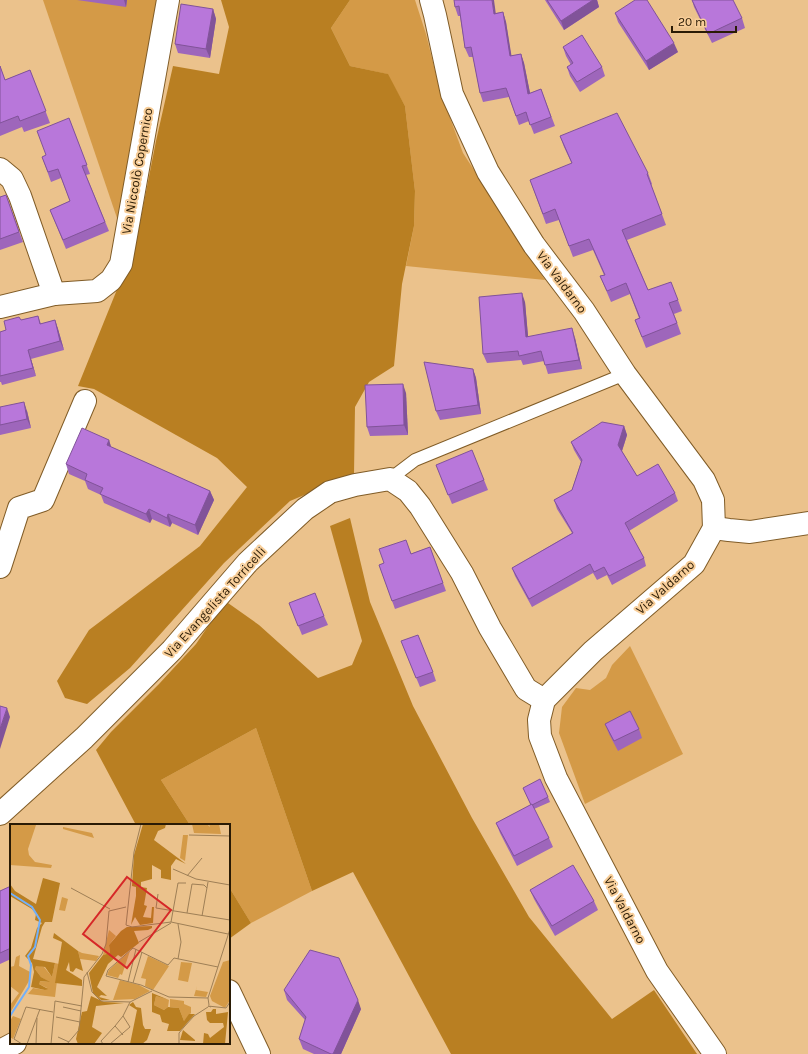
<svg xmlns="http://www.w3.org/2000/svg" width="808" height="1054" font-family="Karla,sans-serif">
  <rect width="100%" height="100%" fill="#ebc28c"/>
  <!-- green -->
  <g fill="#d49a47">
    <polygon points="43,0 160,0 119,224"/>
    <polygon points="350,0 415,0 426,34 440,91 463,153 545,280 406,266 414,226 415,191 405,106 387,74 350,66 331,28"/>
    <polygon points="630,646 683,754 585,804 559,733 562,707 576,688 590,690 606,678 612,665"/>
    <polygon points="256,728 312,891 251,923 229,887 229,825 190,825 161,780"/>
  </g>
  <!-- forest -->
  <g fill="#b97f22">
    <polygon points="221,0 350,0 331,28 350,66 388,74 405,106 415,191 414,226 402,284 394,366 369,382 355,407 354,474 290,501 224,563 130,668 87,704 65,698 57,681 89,630 200,546 247,487 217,458 94,389 78,386 116,292 135,248 156,141 173,66 219,74 229,27"/>
    <polygon points="350,518 370,602 413,706 472,818 529,917 612,1019 654,990 697,1054 451,1054 353,872 312,891 256,728 161,780 190,825 136,825 96,750 111,732 159,684 196,644 215,616 228,603 259,625 318,678 352,665 362,641 330,526"/>
    <polygon points="229,887 251,923 229,939"/>
  </g>
  <g fill="none" stroke-linecap="round" stroke-linejoin="round">
    <defs>
      <polyline id="service" points="390,479 415,460 625,374"/>
      <g id="minor">
        <polyline points="431,0 435,15 452,94 488,172 534,245 584,311 625,374 704,480 713,500 714,528 694,564 593,651 544,700 539,720 540,736 556,778 657,971 715,1054"/>
        <polyline points="0,169 12,179 20,196 54,294"/>
        <polyline points="0,307 54,294 97,291 111,280 121,264 168,0"/>
        <polyline points="714,528 729,530 750,532 808,523"/>
        <polyline points="0,567 19,508 43,500 85,401"/>
        <polyline points="0,814 84,738 172,650 248,562 305,509 330,492 355,485 390,479 408,491 420,506 462,573 490,628 526,689 544,700"/>
        <polyline points="229,991 259,1054"/>
        <polyline points="0,1051 15,1043"/>
      </g>
    </defs>
    <!-- service casing -->
    <use href="#service" stroke="#805c27" stroke-width="14"/>
    <!-- minor casing -->
    <use href="#minor" stroke="#805c27" stroke-width="24"/>
    <!-- service -->
    <use href="#service" stroke="#fff" stroke-width="12"/>
    <!-- minor -->
    <use href="#minor" stroke="#fff" stroke-width="22"/>
  </g>
  <!-- wall -->
  <g fill="#9e66bb">
    <polygon points="77,0 127,0 126,7"/>
    <polygon points="454,0 496,13 503,12 506,22 511,56 521,54 524,63 530,93 541,89 555,126 534,134 529,121 519,125 509,97 483,102 480,93 473,57 469,57 465,48 460,16 458,16 455,7"/>
    <polygon points="545,0 597,0 599,7 564,30"/>
    <polygon points="692,0 742,18 745,28 712,43 694,7"/>
    <polygon points="213,9 216,19 210,58 178,53 175,44"/>
    <polygon points="615,13 678,52 649,70 618,22"/>
    <polygon points="563,47 602,67 605,76 580,92 570,76 567,67 571,65 566,56"/>
    <polygon points="0,66 5,80 30,70 50,123 24,132 22,127 0,136"/>
    <polygon points="69,118 90,174 86,175 109,231 66,249 50,210 70,201 61,178 51,182 42,157 46,155"/>
    <polygon points="560,136 648,173 652,184 651,185 666,225 627,240 648,290 678,300 682,311 674,314 681,334 646,348 635,320 639,318 630,294 611,302 600,276 604,275 593,250 573,257 559,220 546,224 530,180 572,164 564,147"/>
    <polygon points="6,195 23,242 0,250 0,197"/>
    <polygon points="525,302 528,337 575,338 582,369 548,374 544,361 523,365 521,360 487,363 483,354"/>
    <polygon points="38,316 41,324 55,320 58,329 64,350 31,359 36,376 2,385 1,382 0,382 0,332 6,330 21,320"/>
    <polygon points="473,369 476,378 481,414 440,420 436,411"/>
    <polygon points="406,393 408,435 370,436 367,427"/>
    <polygon points="0,407 27,411 31,428 0,435"/>
    <polygon points="624,426 627,435 622,451 637,476 675,493 678,501 629,531 644,558 646,566 612,585 607,575 597,580 593,573 532,607 515,576 512,568 572,533 557,509 554,500 572,490 581,462 574,450 571,442"/>
    <polygon points="109,440 111,447 210,491 214,500 198,535 172,523 170,527 152,519 150,523 104,503 101,495 88,489 85,481 69,474 66,464"/>
    <polygon points="436,465 484,480 488,490 452,504"/>
    <polygon points="430,547 446,591 395,609 379,565"/>
    <polygon points="289,603 324,616 328,625 302,635"/>
    <polygon points="401,641 433,672 436,681 420,687"/>
    <polygon points="605,724 639,729 642,738 618,751 609,734"/>
    <polygon points="523,788 548,797 550,802 534,809 549,838 553,847 517,866 500,833 496,823 531,805"/>
    <polygon points="11,886 11,959 0,964 0,891"/>
    <polygon points="530,890 594,901 598,910 555,936 534,899"/>
    <polygon points="284,990 361,1009 341,1054 314,1054 303,1049 299,1039 305,1020 287,1000"/>
  </g>
  <!-- shaded-wall -->
  <g fill="#815399">
    <polygon points="124,0 127,0 126,7"/>
    <polygon points="492,0 494,0 497,23 494,14"/>
    <polygon points="593,0 597,0 599,7 564,30 561,21"/>
    <polygon points="213,9 216,19 210,58 206,49"/>
    <polygon points="503,12 506,22 513,65 510,56"/>
    <polygon points="674,43 678,52 649,70 646,61"/>
    <polygon points="521,54 524,63 532,103 528,94"/>
    <polygon points="522,293 525,302 529,347 526,337"/>
    <polygon points="55,320 58,329 64,350 60,341"/>
    <polygon points="572,328 575,338 582,369 579,360"/>
    <polygon points="28,350 31,359 36,376 33,368"/>
    <polygon points="473,369 476,378 481,414 478,405"/>
    <polygon points="403,384 406,393 408,435 404,425"/>
    <polygon points="24,402 27,411 31,428 27,419"/>
    <polygon points="624,426 627,435 621,454 618,445"/>
    <polygon points="109,440 112,450 107,445"/>
    <polygon points="210,491 214,500 198,535 195,525"/>
    <polygon points="149,509 152,519 150,523 146,514"/>
    <polygon points="168,514 172,523 170,527 167,518"/>
    <polygon points="7,708 10,717 0,749 0,729"/>
    <polygon points="358,1000 361,1009 341,1054 333,1054"/>
  </g>
  <!-- building -->
  <g fill="#b877da" stroke="#815399">
    <polygon points="454,0 492,0 494,14 503,12 510,56 521,54 528,94 541,89 551,117 530,125 526,112 516,116 506,88 480,93 471,47 465,48 459,6 455,7"/>
    <polygon points="547,0 593,0 561,21"/>
    <polygon points="635,0 647,0 674,43 646,61 615,13"/>
    <polygon points="692,0 733,0 742,18 708,34"/>
    <polygon points="181,4 213,9 206,49 175,44"/>
    <polygon points="582,35 602,67 577,82 567,67 573,63 563,47"/>
    <polygon points="0,66 5,80 30,70 46,111 20,121 18,116 0,123"/>
    <polygon points="617,113 648,173 647,174 662,214 622,230 648,290 671,282 678,300 669,303 677,323 642,337 635,320 640,318 626,283 607,291 600,276 605,275 589,239 569,246 555,209 543,214 530,180 572,163 560,136"/>
    <polygon points="69,118 87,165 82,166 105,222 63,240 50,210 70,201 58,169 48,172 42,157 46,155 37,131"/>
    <polygon points="6,195 19,232 0,239 0,197"/>
    <polygon points="522,293 526,337 572,328 579,360 545,365 541,351 519,356 518,351 483,354 479,297"/>
    <polygon points="38,316 40,324 55,320 60,341 28,350 33,368 0,376 0,332 6,330 4,321 19,317 21,320"/>
    <polygon points="424,362 473,369 478,405 436,411"/>
    <polygon points="403,384 404,425 367,427 365,385"/>
    <polygon points="24,402 27,419 0,425 0,407"/>
    <polygon points="602,422 624,426 618,445 637,476 658,464 675,493 625,523 644,558 609,576 604,567 594,572 590,564 529,599 512,568 573,533 554,500 572,490 582,460 571,442"/>
    <polygon points="82,428 109,440 107,445 210,491 195,525 168,514 167,518 149,509 146,514 100,494 103,488 85,480 87,474 66,464"/>
    <polygon points="472,450 484,480 448,495 436,465"/>
    <polygon points="406,540 411,554 430,547 443,583 392,601 379,565 384,563 379,549"/>
    <polygon points="315,593 324,616 298,626 289,603"/>
    <polygon points="418,635 433,672 416,678 401,641"/>
    <polygon points="0,706 7,708 0,729"/>
    <polygon points="630,711 639,729 614,741 605,724"/>
    <polygon points="540,779 548,797 532,805 531,805 523,788"/>
    <polygon points="532,804 549,838 514,856 496,823"/>
    <polygon points="573,865 594,901 552,926 530,890"/>
    <polygon points="11,886 11,948 0,953 0,891"/>
    <polygon points="310,950 339,958 358,1000 333,1054 331,1054 299,1039 306,1017 284,990"/>
  </g>
  <g text-anchor="middle" dominant-baseline="central" stroke-width="4" stroke-linejoin="round" paint-order="stroke">
    <!-- street labels -->
    <g font-size="13" fill="#2a1b05" stroke="#f8ce99">
      <text transform="translate(137 171) rotate(-80)">Via Niccolò Copernico</text>
      <text transform="translate(562 282) rotate(53)">Via Valdarno</text>
      <text transform="translate(665 587) rotate(-42)">Via Valdarno</text>
      <text transform="translate(215 602) rotate(-48)">Via Evangelista Torricelli</text>
      <text transform="translate(625 910) rotate(62)">Via Valdarno</text>
    </g>
  </g>
  <!-- overview -->
  <g transform="translate(10 824)">
    <rect width="220" height="220" fill="#ebc28c"/>
    <path d="M0,0l26,1 -8,24 1,6 6,7 17,3 -1,3 -41,-3zM197,0l3,3 -1,-3h10l2,10 -27,-1 -2,-9zM53,3l29,6 2,5 -31,-9zM173,11h5l-3,26 -5,-3zM52,73l6,2 -3,12 -6,-1zM99,106l7,6 -7,9 1,8 -7,2zM68,127l4,2 17,3 -3,5 -16,-2zM120,127l-8,24 -2,-1 -2,4 -11,-3 2,-5zM10,131l-1,11 11,6 -1,9 -19,32v-8l9,-12 -9,-7v-19l4,-1 2,-9zM138,132l21,10 -16,24 -8,-4 1,-7 -5,-1zM220,136v40l-5,8 -13,-7 -2,-5 13,-34zM171,138l11,1 -4,19 -10,-2zM45,139l4,1 -4,33 -27,-3 5,-6 12,2 2,-2 -8,-4v-3l10,1 -8,-5 -6,-8 1,-4 8,2 8,10zM110,156l19,5 11,6 -15,8 -22,1zM187,162l-1,4 12,2 -2,5 -12,-1zM146,172l13,4 -1,7 -4,3 -10,-5zM160,175l14,2v3l7,3v6l-7,8 -5,-13 -9,-1zM3,192l8,3 -8,20 -3,-2v-16z" fill="#d49a47"/>
    <path d="M133,0h23l-1,4 -7,3 -4,9 32,24 -10,-5 -5,7v14l-10,-2v-8l-9,-5v14l-11,3v5l6,1 -3,17 3,1 -4,11 8,1 1,-11h2l-1,16 -13,2 -5,-8 -4,8 5,-29v-9l-4,-1 2,-31zM33,54l17,5 -8,39h-7l-3,5 -9,32 22,4 -3,14 -7,-10 -9,-1 -1,3 6,8 9,5 -10,-1 -1,3 9,5 -3,1 -14,-3 3,-15 -2,-9 -7,-7 6,-8 6,-20 5,-5 -7,-3 1,-6 -4,-5 -22,-13v-12l5,7 21,13zM142,102v2l-4,2 -14,1 5,12 -18,14 -3,-2 -10,9 -11,23 10,9 -6,-1 -2,2 11,3h-9l-8,-7 -4,-20 14,-18 7,-2 -1,-8 12,-14 6,-4zM44,109l24,18 5,20 -7,-3 -3,4 -3,-1 -1,-9 -3,8 16,10v6l-27,-3 7,-41 -9,-4zM142,169l17,7 -13,-4 -2,9 10,5 4,-3 11,1 5,13 5,-7h6l-15,17h-13l2,-7 -7,-2 -2,-7 -8,-3zM81,172l13,6 20,1 -28,3 -4,21 10,6 -8,11h-16l-2,-5 6,-27 5,-1zM123,178l3,5 5,1 2,17 2,4h6l-4,11 -5,4h-12l7,-34 -8,-5zM203,185h3v5l12,-2 -3,32h-22l1,-11 4,1 2,4 14,-11 -1,-4h-13l-3,-3 -1,-8h5zM173,206l12,10v1l-15,-1z" fill="#b97f22"/>
    <path fill="none" stroke="#72b0f9" stroke-width="2" d="M0,69l22,14 8,13 -5,27 -7,9 3,9 -2,22 -19,29"/>
    <path fill="none" stroke="#9e7f56" stroke-width="1" d="M131,0l-7,28 -8,73 6,2 39,-5 57,12M179,11l41,1M163,45l23,10 34,6M177,52l15,-18M61,64l39,21M148,70l-2,14 74,12M177,89l5,-29 12,1 3,3M192,92l6,-34M161,98l7,-39h8M168,100l3,18 -3,17M129,118l32,-19M77,148l5,20 9,9 29,1 22,-11M118,158l8,-33M123,159l9,-31M198,174l-39,-1 -28,-12 -35,-9 2,-6 25,-22 35,17 6,-7 44,9M199,181l-1,-7 22,-69M53,183l18,4M201,183l-3,-1 18,2 4,-6M46,193l24,5M105,202l8,-10M48,213l11,5M12,220l-8,-5 12,-32 27,5M17,220l13,-35M26,220l1,-26M41,220l4,-43 27,5M57,220l12,-14 5,-53 18,-23 4,-10 3,-33 17,-4M93,220l-2,-3 14,-15 8,9M100,220l20,-17 -7,-11 7,-14M169,220v-11l5,-6 10,-11 14,-9"/>
    <path fill="#d62828" fill-opacity="0.15" stroke="#d62828" stroke-width="2" d="M117,53l44,33 -44,58 -44,-34z"/>
    <rect width="220" height="220" fill="none" stroke="#2a1b05" stroke-width="2"/>
  </g>
  <!-- scale -->
  <path d="M672 26v6h64v-6" fill="none" stroke="#2a1b05" stroke-width="2"/>
  <text x="678" y="26" font-size="12" fill="#2a1b05" stroke="#f8ce99" stroke-width="3" paint-order="stroke">20 m</text>
</svg>
